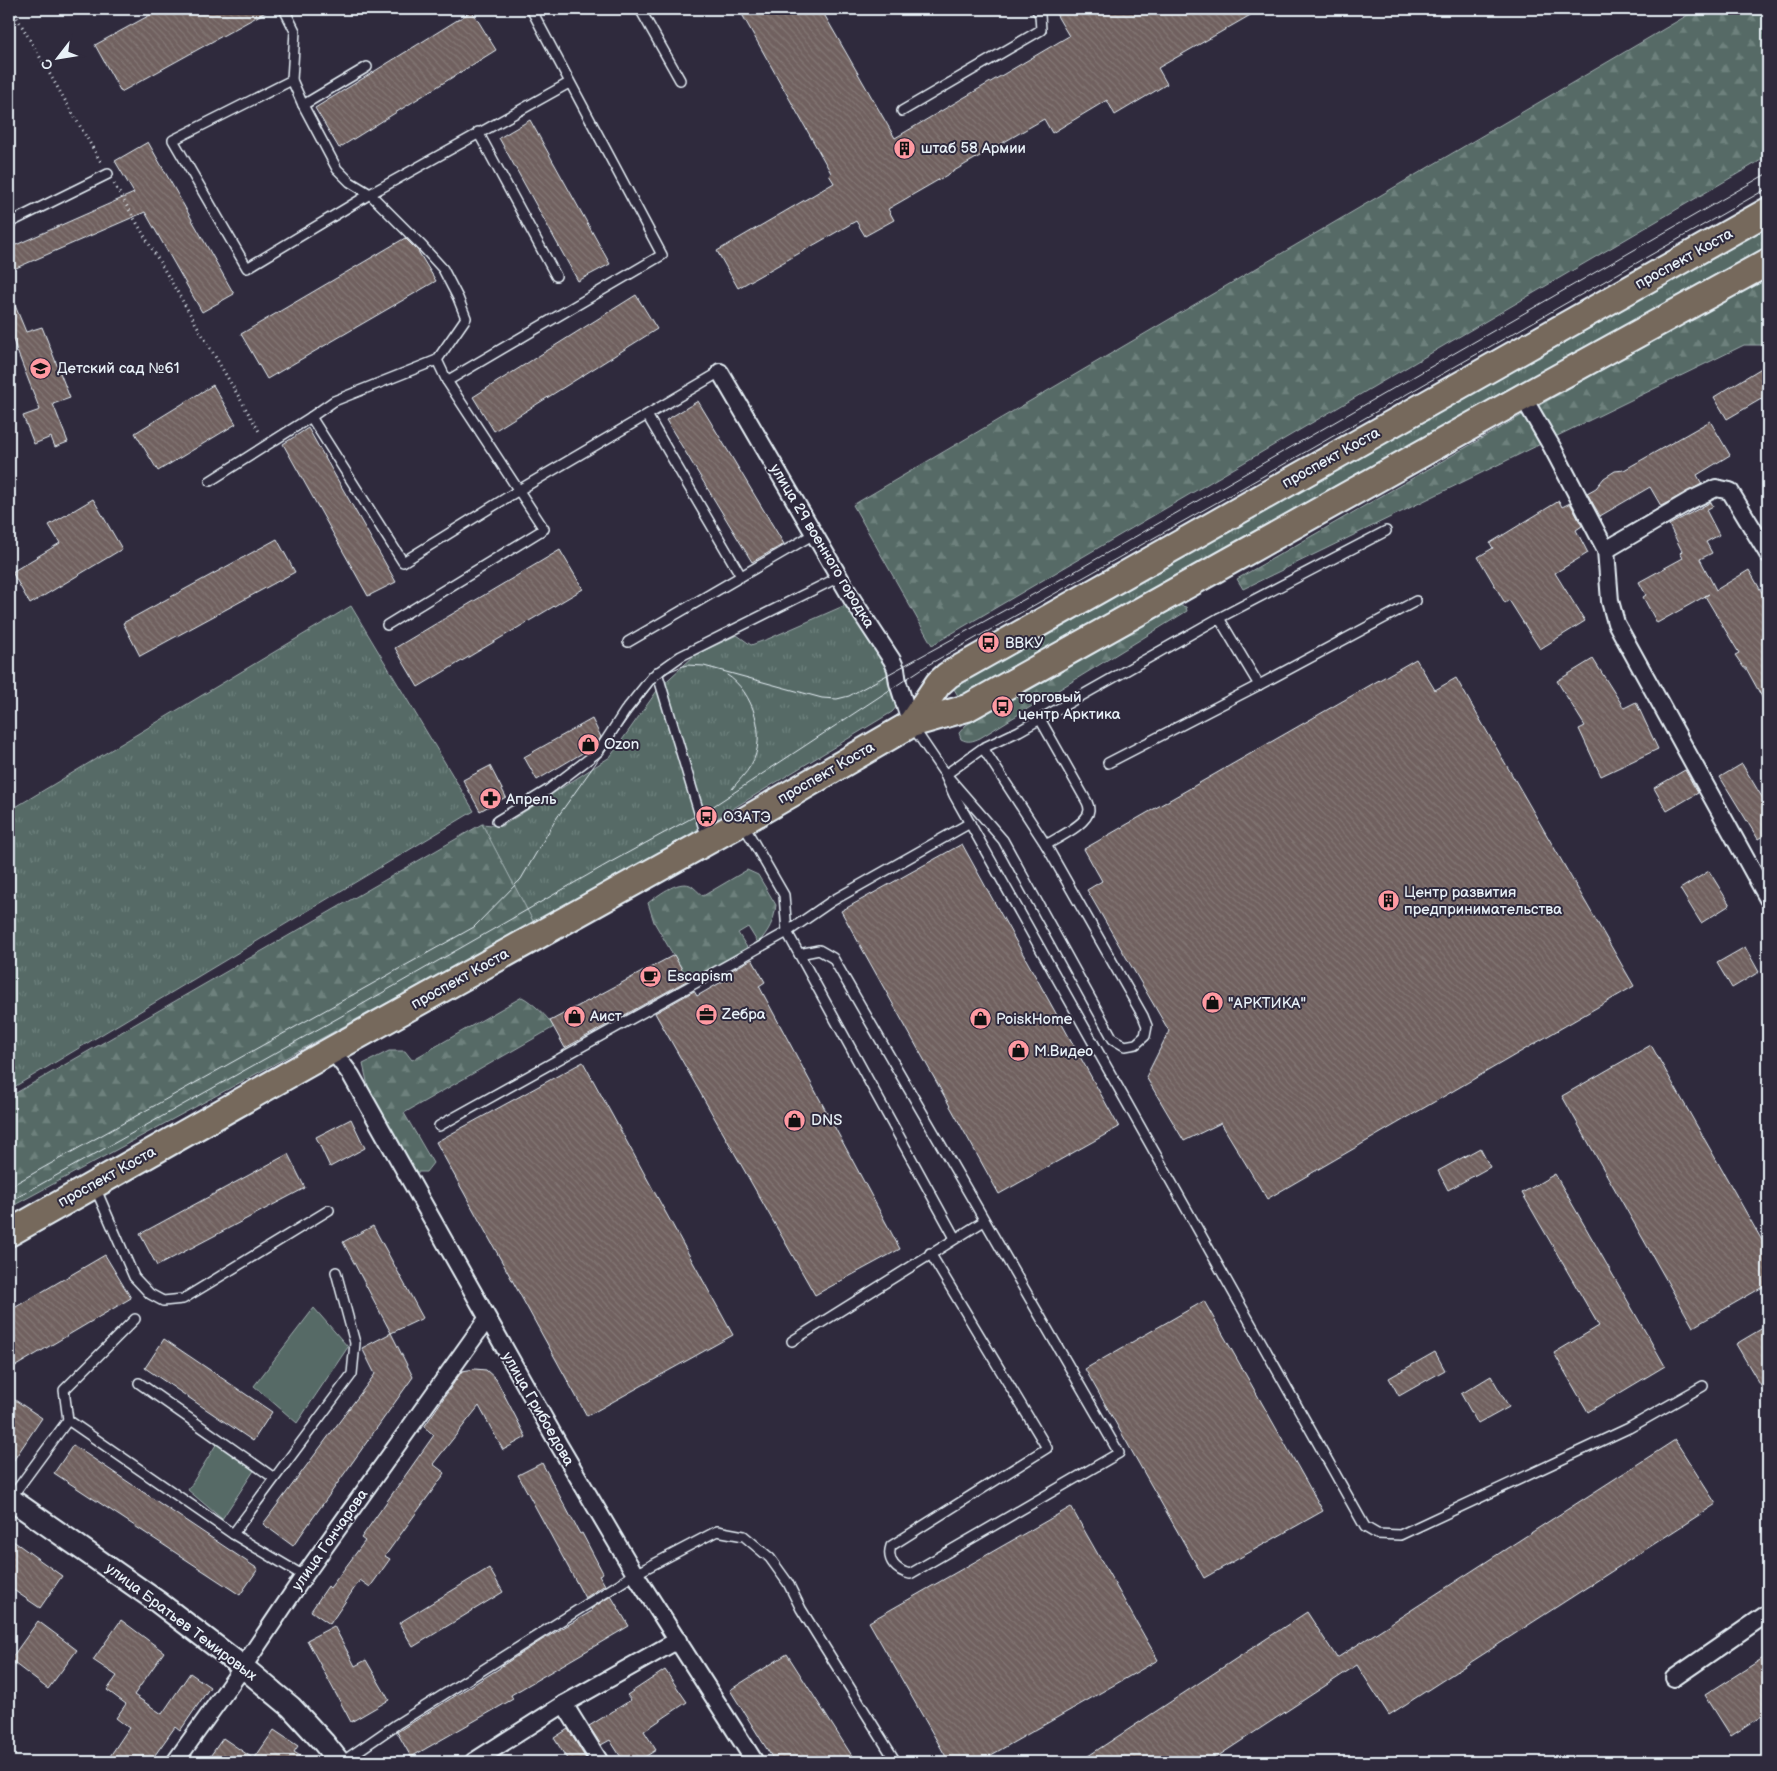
<svg xmlns="http://www.w3.org/2000/svg" width="1777" height="1771" font-family="'Balsamiq Sans',sans-serif">
  <defs>
    <pattern id="grass-tufts" width="24" height="20" patternUnits="userSpaceOnUse" patternTransform="scale(1.25)"><rect width="24" height="20" fill="#566b66"/><path d="M3 7l-1-3M5 7V3M7 7l1-3M15 17l-1-3M17 17v-4M19 17l1-3" fill="none" stroke="#6e817d"/></pattern>
    <pattern id="forest-firs" width="22" height="20" patternUnits="userSpaceOnUse" patternTransform="scale(1.25)"><rect width="22" height="20" fill="#566b66"/><path d="M5 1l3.5 6h-7zM16 11l3.5 6h-7z" fill="#6e817d"/></pattern>
    <pattern id="building-back-hatch" width="6" height="6" patternUnits="userSpaceOnUse" patternTransform="scale(1.25)"><rect width="6" height="6" fill="#70615e"/><path d="M-1 5l2 2M0 0l6 6M5-1l2 2" fill="none" stroke="#847876"/></pattern>
  </defs>
  <rect width="100%" height="100%" fill="#2f2a3d"/>
  <filter id="ink" filterUnits="userSpaceOnUse"><feTurbulence type="fractalNoise" baseFrequency=".02" numOctaves="2"/><feDisplacementMap in="SourceGraphic" scale="10" xChannelSelector="R" yChannelSelector="G"/><feConvolveMatrix kernelMatrix="1 2 1 2 8 2 1 2 1" color-interpolation-filters="sRGB"/></filter>
  <g filter="url(#ink)">
    <!-- grass -->
    <g fill="url(#grass-tufts)" stroke="#9faeaf">
      <polygon points="1768,223 1768,251 960,699 951,684"/>
      <polygon points="848,604 884,657 898,705 892,712 691,834 534,923 482,824 502,826 610,757 659,688 695,655 737,635 751,645 768,639"/>
      <polygon points="351,606 474,811 9,1090 9,811"/>
    </g>
    <!-- forest -->
    <g fill="url(#forest-firs)" stroke="#9faeaf">
      <polygon points="1698,9 1768,9 1768,156 932,645 853,505"/>
      <polygon points="1768,274 1768,345 1744,345 1243,589 1237,579"/>
      <path d="M1178,605l8,2 1,4 -207,127c-7,3 -12,5 -19,1l-2,-6 7,-8z"/>
      <polygon points="482,824 534,923 9,1208 9,1097"/>
      <path d="M747,870l11,5 18,30c-2,16 -7,26 -18,38l-10,-16 -10,6 10,16 -59,33 -35,-60 -6,-19c9,-7 29,-23 42,-18 4,2 9,8 13,11z"/>
      <path d="M522,997c10,5 26,20 32,30l-150,86 29,50 -7,9h-11l-7,-8 -40,-78 -5,-22 26,-13h16l7,9z"/>
    </g>
    <!-- park -->
    <g fill="#566b66" stroke="#9faeaf">
      <polygon points="314,1308 348,1347 297,1423 254,1386"/>
      <polygon points="222,1435 259,1463 222,1519 188,1490"/>
    </g>
    <!-- building -->
    <g fill="url(#building-back-hatch)" stroke="#e8f1f8">
      <polygon points="161,9 271,9 121,92 95,45"/>
      <polygon points="739,9 821,9 895,138 1069,36 1053,9 1261,9 1158,68 1167,84 1115,115 1107,100 1052,133 1044,119 888,209 894,220 865,236 856,221 738,288 717,251 834,183 829,175 831,173"/>
      <polygon points="472,11 496,50 339,148 315,108"/>
      <polygon points="530,120 610,264 578,281 499,138"/>
      <polygon points="148,142 234,294 202,312 145,212 9,271 9,248 134,193 115,161"/>
      <polygon points="405,238 418,251 436,281 267,379 241,334"/>
      <polygon points="9,291 26,332 42,327 70,398 53,404 68,442 55,447 51,437 34,444 23,416 40,410 9,330"/>
      <polygon points="636,295 657,329 494,431 473,397"/>
      <polygon points="1768,364 1768,395 1727,419 1714,397"/>
      <polygon points="213,385 236,424 158,471 135,433"/>
      <polygon points="698,401 784,544 752,562 666,420"/>
      <polygon points="1710,421 1730,455 1697,475 1702,484 1661,506 1650,487 1600,516 1587,493 1596,488 1604,478 1615,471 1624,470"/>
      <polygon points="308,428 396,582 368,596 283,444"/>
      <polygon points="93,499 122,549 30,604 12,572 60,543 49,525"/>
      <polygon points="1559,501 1562,507 1570,503 1582,526 1576,530 1588,553 1555,573 1585,621 1540,649 1509,600 1505,603 1478,557 1493,548 1490,543"/>
      <polygon points="1711,502 1713,506 1706,510 1719,535 1706,542 1712,553 1700,559 1716,590 1749,570 1768,603 1768,708 1746,668 1744,668 1735,655 1739,653 1705,596 1709,594 1657,623 1643,597 1646,595 1639,582 1683,558 1680,553 1682,551 1669,525"/>
      <polygon points="277,539 295,572 140,656 123,623"/>
      <polygon points="560,550 583,589 418,687 395,648"/>
      <polygon points="1416,659 1435,690 1456,678 1634,986 1267,1199 1221,1123 1184,1141 1146,1077 1169,1031 1087,890 1102,881 1084,849"/>
      <polygon points="1593,659 1624,708 1636,702 1658,749 1601,776 1579,729 1585,726 1557,681"/>
      <polygon points="592,719 601,737 596,745 537,780 524,757"/>
      <polygon points="1742,764 1768,807 1768,833 1758,839 1720,777"/>
      <polygon points="490,766 506,797 480,811 463,780"/>
      <polygon points="1685,770 1698,793 1667,811 1654,788"/>
      <polygon points="962,844 1119,1127 999,1194 841,911"/>
      <polygon points="1709,871 1730,905 1701,923 1680,889"/>
      <polygon points="1745,947 1759,972 1732,988 1717,963"/>
      <polygon points="674,955 688,980 565,1048 550,1021"/>
      <polygon points="752,959 765,982 759,986 900,1249 815,1295 655,1013 694,991 697,996 732,976 730,971"/>
      <polygon points="1651,1045 1768,1251 1768,1284 1693,1327 1562,1096"/>
      <polygon points="583,1062 733,1335 587,1416 436,1142"/>
      <polygon points="351,1119 365,1148 330,1167 316,1137"/>
      <polygon points="1480,1148 1490,1167 1448,1190 1438,1171"/>
      <polygon points="288,1154 305,1188 157,1266 140,1234"/>
      <polygon points="1555,1174 1665,1366 1588,1412 1554,1353 1599,1326 1522,1193"/>
      <polygon points="373,1226 423,1318 391,1333 343,1242"/>
      <polygon points="105,1255 131,1298 9,1370 9,1311"/>
      <polygon points="1204,1301 1323,1511 1204,1578 1085,1369"/>
      <polygon points="1768,1325 1768,1398 1736,1344"/>
      <polygon points="391,1333 413,1377 293,1546 263,1524 375,1374 362,1348"/>
      <polygon points="164,1339 272,1412 253,1441 145,1368"/>
      <polygon points="1435,1352 1445,1370 1399,1396 1389,1378"/>
      <polygon points="475,1369 486,1370 496,1379 526,1437 503,1450 479,1406 433,1464 445,1473 385,1556 390,1559 370,1587 360,1580 330,1624 311,1611 328,1586 330,1588 365,1541 361,1538 434,1435 424,1427 462,1371"/>
      <polygon points="1491,1376 1509,1407 1478,1424 1461,1394"/>
      <polygon points="9,1396 42,1418 9,1467"/>
      <polygon points="1675,1440 1716,1504 1389,1715 1357,1665 1209,1762 1079,1762 1307,1612 1337,1658"/>
      <polygon points="73,1445 258,1569 240,1595 54,1473"/>
      <polygon points="542,1463 580,1534 582,1533 603,1573 599,1575 605,1585 585,1598 518,1475"/>
      <polygon points="1071,1507 1158,1660 979,1762 949,1762 869,1622"/>
      <polygon points="9,1538 62,1576 40,1608 9,1587"/>
      <polygon points="489,1568 503,1592 413,1647 399,1623"/>
      <polygon points="611,1596 629,1626 511,1695 513,1699 411,1757 397,1732 500,1668 500,1667 542,1640 592,1611 591,1609"/>
      <polygon points="121,1620 164,1652 134,1695 162,1714 190,1673 210,1687 180,1731 175,1727 150,1762 106,1762 129,1728 116,1718 126,1704 107,1690 117,1676 93,1660"/>
      <polygon points="38,1621 77,1650 48,1689 10,1660"/>
      <polygon points="334,1626 355,1666 366,1660 389,1700 351,1722 307,1640"/>
      <polygon points="787,1654 856,1762 775,1762 730,1690"/>
      <polygon points="1768,1655 1768,1712 1731,1736 1705,1695"/>
      <polygon points="665,1670 687,1702 644,1731 656,1750 637,1762 624,1762 610,1740 601,1745 589,1726 631,1700 627,1695"/>
      <polygon points="568,1729 588,1762 569,1762 554,1738"/>
      <polygon points="274,1730 298,1746 294,1752 310,1762 206,1762 223,1738 254,1759"/>
    </g>
    <g fill="none" stroke-linecap="round" stroke-linejoin="round">
      <defs>
        <g id="service">
          <polyline points="284,9 295,31 292,80 303,105 337,169 350,182 370,194 569,83"/>
          <polyline points="640,9 680,80"/>
          <polyline points="292,80 173,140 247,268 370,194 422,246 443,269 458,298 466,318 437,360 334,401 311,417"/>
          <polyline points="303,105 367,67"/>
          <polyline points="902,111 1041,30 1040,15 1036,9"/>
          <polyline points="478,132 556,276"/>
          <polyline points="9,223 108,174"/>
          <polyline points="447,381 662,255 531,9"/>
          <polyline points="647,415 741,576"/>
          <polyline points="210,481 311,417 403,562 519,490 720,372"/>
          <polyline points="1219,618 1259,685"/>
          <polyline points="387,625 544,529 447,381 437,360"/>
          <polyline points="628,642 814,534"/>
          <polyline points="657,672 707,839"/>
          <path d="M1040,719l47,83c1,2 2,5 2,8 -1,14 -32,28 -43,35"/>
          <polyline points="913,727 942,770 1003,840 1113,1039 1125,1046 1136,1044 1145,1036 1147,1026 1143,1016 1046,845 983,748"/>
          <polyline points="1108,763 1259,685 1416,601"/>
          <polyline points="945,775 954,795 1365,1527 1377,1534 1400,1535 1629,1428 1703,1386"/>
          <polyline points="945,775 983,748 1019,731 1219,618 1386,531"/>
          <polyline points="497,821 548,790 599,751 625,711 653,676 681,656 839,577"/>
          <polyline points="743,824 784,895 787,932 955,1238"/>
          <path d="M799,954l20,-4 14,8 286,495 -209,121c-13,-3 -24,-13 -19,-28l156,-98 -117,-195"/>
          <polyline points="439,1126 787,932 832,901 970,823"/>
          <polyline points="95,1187 134,1277 150,1294 163,1301 183,1299 329,1210"/>
          <polyline points="792,1341 984,1221"/>
          <polyline points="139,1383 274,1478"/>
          <polyline points="68,1420 64,1390 135,1319"/>
          <polyline points="10,1499 68,1420 233,1534 304,1576"/>
          <polyline points="233,1534 352,1374 355,1343 336,1272"/>
          <polyline points="342,1762 397,1724 635,1574 717,1531 744,1536 770,1558 788,1583 801,1609 896,1762"/>
        </g>
        <g id="minor">
          <polyline points="720,372 852,599 892,660 896,669 898,683 911,724"/>
          <polyline points="1523,397 1552,447 1606,550 1610,601 1616,623 1768,899"/>
          <polyline points="1606,550 1691,500 1716,488 1730,491 1768,554"/>
          <polyline points="332,1050 351,1075 559,1445 635,1574 755,1762"/>
          <polyline points="1674,1678 1768,1613"/>
          <polyline points="564,1704 600,1762"/>
          <polyline points="175,1762 243,1667 304,1576 487,1319"/>
          <polyline points="473,1762 564,1704 678,1640"/>
        </g>
        <polyline id="tertiary" points="9,1498 158,1602 243,1667 291,1707 324,1743 339,1762"/>
        <g id="primary">
          <polyline points="911,724 938,684 948,675 1768,211"/>
          <polyline points="9,1233 332,1050 742,822 911,724 967,708 1523,397 1768,262"/>
        </g>
      </defs>
      <!-- service casing -->
      <use href="#service" stroke="#e8f1f8" stroke-width="12"/>
      <!-- minor casing -->
      <use href="#minor" stroke="#e8f1f8" stroke-width="20"/>
      <!-- tertiary casing -->
      <use href="#tertiary" stroke="#e8f1f8" stroke-width="25"/>
      <!-- primary casing -->
      <use href="#primary" stroke="#e8f1f8" stroke-width="30"/>
      <!-- path -->
      <g stroke="#e8f1f8" stroke-width="3" stroke-dasharray="1 4" stroke-linecap="butt">
        <polyline points="12,9 102,164"/>
        <polyline points="114,184 260,433"/>
      </g>
      <!-- service -->
      <use href="#service" stroke="#2f2a3d" stroke-width="9"/>
      <!-- minor -->
      <use href="#minor" stroke="#2f2a3d" stroke-width="16"/>
      <!-- tertiary -->
      <use href="#tertiary" stroke="#2f2a3d" stroke-width="21"/>
      <!-- primary -->
      <use href="#primary" stroke="#76695c" stroke-width="26"/>
      <!-- tram -->
      <g stroke="#e8f1f8" stroke-width="1">
        <path d="M727,675c26,16 41,62 24,90 -5,9 -13,16 -19,24"/>
        <polyline points="9,1187 474,927 521,879 556,819 630,715 655,682 665,673 680,667 687,665 704,666 822,698 837,699 849,696 1072,573 1768,173"/>
        <polyline points="9,1202 347,1013 609,863 712,807 926,666 1230,495 1768,188"/>
      </g>
    </g>
  </g>
  <!-- icons -->
  <defs>
    <symbol id="building-disc" viewBox="-11 -11 22 22"><circle r="9.5" fill="#ff9aa2" stroke="#2f2a3d"/><path d="M-4-6H4V6H1V3H-1V6H-4ZM-2.5-4.3h1.7v1.8h-1.7ZM.8-4.3h1.7v1.8H.8ZM-2.5-1h1.7V.8h-1.7ZM.8-1h1.7V.8H.8Z" fill="#111"/></symbol>
    <symbol id="school-disc" viewBox="-11 -11 22 22"><circle r="9.5" fill="#ff9aa2" stroke="#2f2a3d"/><path d="M0-5L7-2L0 1L-7-2ZM-4 1L0 2.5L4 1V4Q0 6-4 4Z" fill="#111"/></symbol>
    <symbol id="bus-disc" viewBox="-11 -11 22 22"><circle r="9.5" fill="#ff9aa2" stroke="#2f2a3d"/><path d="M-5-6H5V4H4V6H2V4H-2V6H-4V4H-5ZM-3.5-4V0h7V-4ZM-3.5 1.2v1.5H-2V1.2ZM2 1.2v1.5H3.5V1.2Z" fill="#111"/></symbol>
    <symbol id="shop-disc" viewBox="-11 -11 22 22"><circle r="9.5" fill="#ff9aa2" stroke="#2f2a3d"/><path d="M-5-2.5h2.3a2.7 3.5 0 0 1 5.4 0H5L5.5 6h-11ZM-1.5-2.5h3a1.5 2.3 0 0 0-3 0Z" fill="#111"/></symbol>
    <symbol id="pharmacy-disc" viewBox="-11 -11 22 22"><circle r="9.5" fill="#ff9aa2" stroke="#2f2a3d"/><path d="M-2-6h4v4h4v4h-4v4h-4v-4h-4v-4h4Z" fill="#111"/></symbol>
    <symbol id="cafe-disc" viewBox="-11 -11 22 22"><circle r="9.5" fill="#ff9aa2" stroke="#2f2a3d"/><path d="M-5.5-4.5H6V0H3Q3 3.5 0 3.5H-2.5Q-5.5 3.5-5.5 0ZM3-3.2v2h1.7v-2ZM-6 4.5H4V6H-6Z" fill="#111"/></symbol>
    <symbol id="office-disc" viewBox="-11 -11 22 22"><circle r="9.5" fill="#ff9aa2" stroke="#2f2a3d"/><path d="M-6-3h4V-5.5h4V-3h4V5H-6ZM-1-4.5V-3h2v-1.5ZM-6 0V1H6V0Z" fill="#111"/></symbol>
  </defs>
  <g fill-rule="evenodd">
    <use href="#building-disc" x="892" y="136" width="25" height="25"/>
    <use href="#school-disc" x="28" y="356" width="25" height="25"/>
    <use href="#bus-disc" x="976" y="630" width="25" height="25"/>
    <use href="#bus-disc" x="990" y="694" width="25" height="25"/>
    <use href="#shop-disc" x="576" y="732" width="25" height="25"/>
    <use href="#pharmacy-disc" x="478" y="786" width="25" height="25"/>
    <use href="#bus-disc" x="694" y="804" width="25" height="25"/>
    <use href="#building-disc" x="1376" y="888" width="25" height="25"/>
    <use href="#cafe-disc" x="638" y="964" width="25" height="25"/>
    <use href="#shop-disc" x="1200" y="990" width="25" height="25"/>
    <use href="#office-disc" x="694" y="1002" width="25" height="25"/>
    <use href="#shop-disc" x="562" y="1004" width="25" height="25"/>
    <use href="#shop-disc" x="968" y="1006" width="25" height="25"/>
    <use href="#shop-disc" x="1006" y="1038" width="25" height="25"/>
    <use href="#shop-disc" x="782" y="1108" width="25" height="25"/>
  </g>
  <g text-anchor="middle" dominant-baseline="central" stroke-width="4" stroke-linejoin="round" paint-order="stroke">
    <!-- poi labels -->
    <g font-size="15" fill="#e8f1f8" stroke="#2f2a3d" text-anchor="start">
      <text x="921" y="148">штаб 58 Армии</text>
      <text x="57" y="368">Детский сад №61</text>
      <text x="1005" y="643">ВВКУ</text>
      <text x="1018" y="697">торговый<tspan x="1018" dy="17">центр Арктика</tspan></text>
      <text x="604" y="744">Ozon</text>
      <text x="506" y="799">Апрель</text>
      <text x="723" y="817">ОЗАТЭ</text>
      <text x="1404" y="892">Центр развития<tspan x="1404" dy="17">предпринимательства</tspan></text>
      <text x="667" y="976">Escapism</text>
      <text x="1228" y="1003">"АРКТИКА"</text>
      <text x="722" y="1014">Zeбра</text>
      <text x="590" y="1016">Аист</text>
      <text x="996" y="1019">PoiskHome</text>
      <text x="1034" y="1051">M.Видео</text>
      <text x="811" y="1120">DNS</text>
    </g>
    <!-- street labels -->
    <g font-size="15" fill="#e8f1f8" stroke="#2f2a3d">
      <text transform="translate(1684 259) rotate(-29)">проспект Коста</text>
      <text transform="translate(1331 458) rotate(-29)">проспект Коста</text>
      <text transform="translate(822 546) rotate(59)">улица 29 военного городка</text>
      <text transform="translate(826 773) rotate(-30)">проспект Коста</text>
      <text transform="translate(460 979) rotate(-29)">проспект Коста</text>
      <text transform="translate(107 1177) rotate(-29)">проспект Коста</text>
      <text transform="translate(538 1409) rotate(60)">улица Грибоедова</text>
      <text transform="translate(330 1540) rotate(-55)">улица Гончарова</text>
      <text transform="translate(181 1622) rotate(37)">улица Братьев Темировых</text>
    </g>
  </g>
  <!-- margin -->
  <rect width="1777" height="1771" fill="none" stroke="#2f2a3d" stroke-width="30"/>
  <rect x="15" y="15" width="1747" height="1741" fill="none" stroke="#e8f1f8" stroke-width="2" filter="url(#ink)"/>
  <!-- north arrow -->
  <g transform="translate(58 58) rotate(239)" stroke="#2f2a3d" stroke-width="4" paint-order="stroke">
  <path d="M0-4L9 19L0 12L-9 19Z" fill="#e8f1f8"/>
  <text y="-8" font-size="14" font-weight="bold" text-anchor="middle" fill="#e8f1f8">С</text>
  </g>
</svg>
